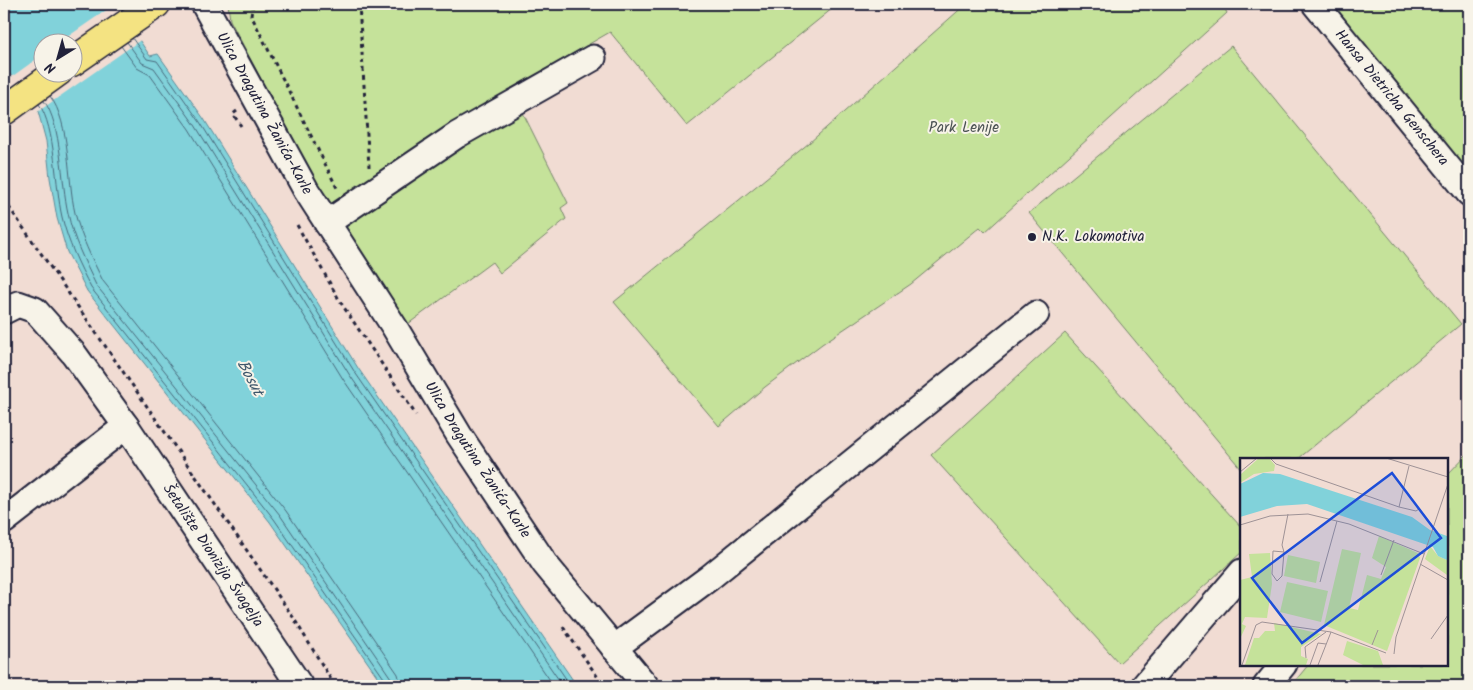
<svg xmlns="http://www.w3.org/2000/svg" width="1473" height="690" font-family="Kalam,sans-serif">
  <rect width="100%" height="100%" fill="#f1dcd3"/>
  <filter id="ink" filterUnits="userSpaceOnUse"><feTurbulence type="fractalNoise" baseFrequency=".02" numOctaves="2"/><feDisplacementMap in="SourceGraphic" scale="10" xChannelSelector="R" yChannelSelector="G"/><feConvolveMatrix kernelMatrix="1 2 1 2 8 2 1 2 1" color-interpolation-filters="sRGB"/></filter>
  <g filter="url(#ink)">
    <!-- green -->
    <g fill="#c5e29a" stroke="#74826a">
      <polygon points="228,4 838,4 687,126 610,32 511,89 568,203 561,208 566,219 500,273 492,262 404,327 322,196 230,20"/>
      <polygon points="966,4 1222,4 1227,13 985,232 980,227 911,284 822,344 765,387 719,426 614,302 809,143"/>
      <polygon points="1331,4 1469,4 1469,180"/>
      <polygon points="1231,46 1461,324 1298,459 1242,459 1242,470 1029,213"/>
      <polygon points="1065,333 1242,528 1242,552 1119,663 931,455"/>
      <polygon points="1469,452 1469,686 1291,686 1309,664 1447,664 1447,475"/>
    </g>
    <!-- water -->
    <path fill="#81d2da" stroke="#5b8c9a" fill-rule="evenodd" d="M4,4h111l35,52 8,-2 46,65 154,249 219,318h-193l-114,-164 -183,-231 -20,-39 -10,-34 -7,-40 -4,-37 -8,-30 -34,-45zM42,42h30v30h-30z"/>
    <!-- pier -->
    <polygon fill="#f1dcd3" points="115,4 118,4 142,39 36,113 10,78 42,55 42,72 72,72 72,42 60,42"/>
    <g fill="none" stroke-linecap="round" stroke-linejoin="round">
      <!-- shore -->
      <g stroke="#48687b" stroke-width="1">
        <polyline points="132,38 147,59 157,61 200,122 354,371 571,686"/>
        <polyline points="127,42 142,63 154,68 195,125 349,374 563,686"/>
        <polyline points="121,46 137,68 150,75 189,129 343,379 554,686"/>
        <path d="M50,96c21,28 17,83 25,117 6,24 17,46 28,68l183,230 112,163 3,12"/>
        <path d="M44,101c18,23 17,82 24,112 5,26 17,49 28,72l184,230 111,163 3,8"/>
        <path d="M39,104c17,24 16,83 23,113 6,25 17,48 29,71l183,231 112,162 1,5"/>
      </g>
      <defs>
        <g id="minor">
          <path id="s1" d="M204,4l102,186 89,138 64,107 86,129 101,122"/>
          <path id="s2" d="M1315,4l154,189"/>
          <polyline points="327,223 457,135 593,58"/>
          <polyline points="4,311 18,304 35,310 74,354 126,426 4,521"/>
          <path id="s3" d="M126,426l174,260"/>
          <polyline points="614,648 709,578 1036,314"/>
          <polyline points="1144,686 1242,572"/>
          <polyline points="1266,686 1284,664"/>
        </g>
        <g id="major">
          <polyline points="72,62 156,4"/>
          <polyline points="4,111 58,72"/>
        </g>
      </defs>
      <!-- minor casing -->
      <use href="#minor" stroke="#22223b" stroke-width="29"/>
      <!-- major casing -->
      <use href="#major" stroke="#22223b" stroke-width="31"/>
      <!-- path -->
      <g stroke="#22223b" stroke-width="3" stroke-dasharray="4 4" stroke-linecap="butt">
        <polyline points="253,4 251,15 337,188"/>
        <polyline points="359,4 369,167"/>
        <polyline points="237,111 233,114 241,126"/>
        <polyline points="4,200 293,617 335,686"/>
        <polyline points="297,225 341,303 416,415"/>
        <polyline points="563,627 604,686"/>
      </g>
      <!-- minor -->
      <use href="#minor" stroke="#f7f3e8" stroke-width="25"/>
      <!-- major -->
      <use href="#major" stroke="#f4e382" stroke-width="28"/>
    </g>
  </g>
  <!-- markers -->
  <circle fill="#22223b" stroke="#f7f3e8" stroke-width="2" cx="1032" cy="237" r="5"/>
  <g text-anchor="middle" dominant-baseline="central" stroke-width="4" stroke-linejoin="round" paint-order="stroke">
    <!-- street labels -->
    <g font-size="15" fill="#22223b" stroke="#f7f3e8">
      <text stroke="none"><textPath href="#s2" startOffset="121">Hansa Dietricha Genschera</textPath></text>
      <text stroke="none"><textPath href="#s1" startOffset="125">Ulica Dragutina Žanića-Karle</textPath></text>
      <text stroke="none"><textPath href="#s1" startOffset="532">Ulica Dragutina Žanića-Karle</textPath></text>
      <text stroke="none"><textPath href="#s3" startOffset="156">Šetalište Dionizija Švagelja</textPath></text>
    </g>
    <!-- park labels -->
    <g font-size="15" fill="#4b5253" stroke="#f7f3e8">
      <text x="964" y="128">Park Lenije</text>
    </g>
    <!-- poi labels -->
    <g font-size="15" fill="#22223b" stroke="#f7f3e8" text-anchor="start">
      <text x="1042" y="237">N.K. Lokomotiva</text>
    </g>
    <!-- water labels -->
    <g font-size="16" font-style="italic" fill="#3e576b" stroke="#f7f3e8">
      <text transform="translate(250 378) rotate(62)">Bosut</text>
    </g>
  </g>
  <!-- overview -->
  <g transform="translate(1240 458)">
    <rect width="208" height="208" fill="#f1dcd3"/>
    <path d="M19,0h10l6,7 -1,6 -20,3 -14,9v-8zM139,78l39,17 2,5 -33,93 -63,-26 18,-76 19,4 -12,55 9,2 9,-35 14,4 5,-12 -14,-9zM190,88l8,10 9,4v15l-22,-16zM30,95l2,31 -5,34 -22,-1 -3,7 4,2 -6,13v-59l12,-3 -3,-23zM48,97l32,7 -4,21 -32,-7zM47,124l41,9 -7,31 -41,-10zM34,165l47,11 -20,13v9l7,3 -2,6h-61l9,-27h5l6,-7h10zM107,183l31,10 5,14h-20l-20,-10z" fill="#c5e29a"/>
    <path d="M23,15l17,1 132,43 18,13 17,6v24l-9,-4 -5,-9 -126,-43 -30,2 -37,11v-33z" fill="#81d2da"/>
    <path fill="none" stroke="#9e9296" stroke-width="1" d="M30,0l6,6 123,43M146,0l62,19M169,8l-10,41 17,4 3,-2M0,14l17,-14M0,67l30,-9 38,-2 41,10 75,30M44,94l-11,-1 -1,23 5,7 5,-5 2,-24 -2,-7 6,-31M180,106l28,16M141,117l13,-35M80,124l17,-61M191,181l17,-24M132,187l6,-15M154,196l2,-17 52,-153M66,200l-1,-11 21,-15M2,207l14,-40 6,-3 69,10 55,21M70,207l8,-22 8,1M78,207l13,-33"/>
    <path fill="#1d4ed8" fill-opacity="0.15" stroke="#1d4ed8" stroke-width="2.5" d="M152,15l49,65 -139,105 -50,-65z"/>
    <rect width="208" height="208" fill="none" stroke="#22223b" stroke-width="2.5"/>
  </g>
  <!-- margin -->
  <rect width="1473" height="690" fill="none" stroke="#f7f3e8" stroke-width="20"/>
  <rect x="10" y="10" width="1453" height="670" fill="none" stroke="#22223b" stroke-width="2" filter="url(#ink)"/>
  <!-- north arrow -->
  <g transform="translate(58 58) rotate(217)"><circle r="24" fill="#f7f3e8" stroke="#a29fa3"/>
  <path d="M0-4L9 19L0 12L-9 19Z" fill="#22223b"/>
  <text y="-8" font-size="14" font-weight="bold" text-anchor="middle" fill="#22223b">N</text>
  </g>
</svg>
